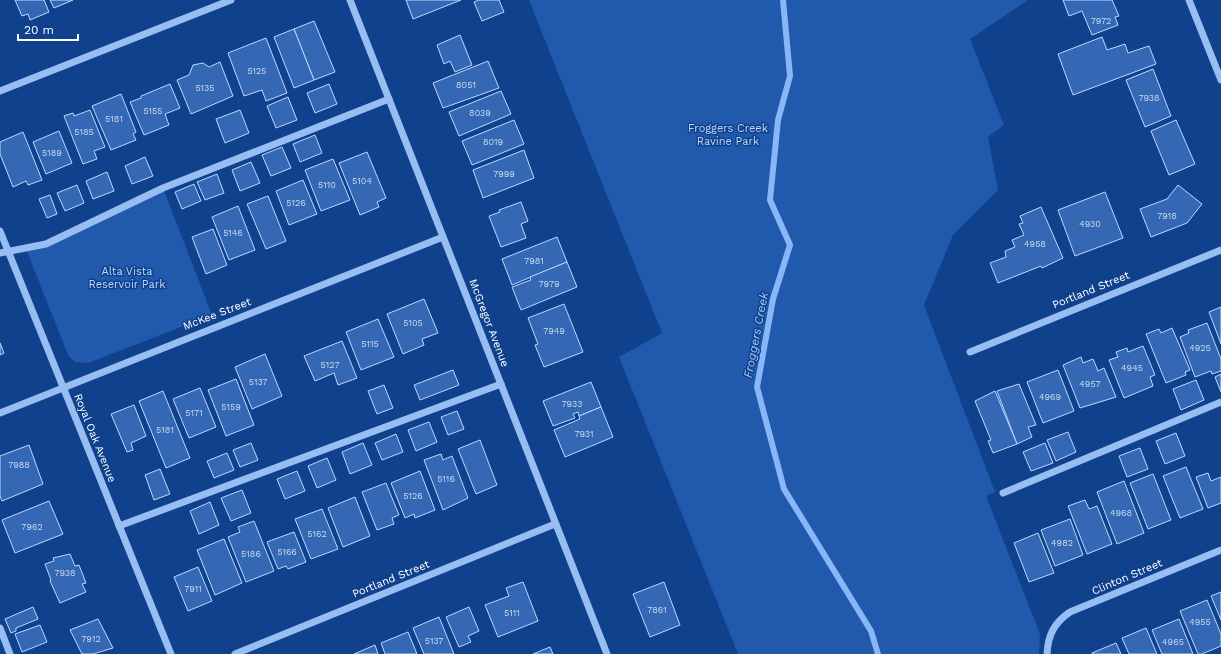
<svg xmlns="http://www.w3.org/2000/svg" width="1221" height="654" font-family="'Work Sans',sans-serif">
  <rect width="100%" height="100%" fill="#0f418d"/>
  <!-- green -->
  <g fill="#215aad">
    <polygon points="529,0 1028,0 970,39 1004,125 988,137 998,190 953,235 924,305 995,492 986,496 1040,634 1039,654 738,654 619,357 662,333"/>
    <polygon points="163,188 212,315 88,363 76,362 69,357 26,249"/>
  </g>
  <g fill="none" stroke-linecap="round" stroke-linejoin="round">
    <!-- stream -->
    <polyline stroke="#88b7f7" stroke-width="6" points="783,0 790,76 778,120 770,200 790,245 773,299 757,387 784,489 871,631 878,654"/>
  </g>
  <!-- building -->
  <g fill="#3468b5" stroke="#bed8fd">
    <polygon points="15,0 44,0 49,12 30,20 28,14 22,16"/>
    <polygon points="50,0 73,0 54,8"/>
    <polygon points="406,0 461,0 413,19"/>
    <polygon points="479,0 499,0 504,12 482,21 474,2"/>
    <polygon points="1063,0 1112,0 1119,16 1115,17 1118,25 1092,35 1082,11 1069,16"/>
    <polygon points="314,21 335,72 314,80 294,29"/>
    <polygon points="294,29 314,80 294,88 274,37"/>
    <polygon points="460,35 472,65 455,72 450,61 444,64 437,45"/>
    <polygon points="1102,37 1107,50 1125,44 1128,53 1149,46 1156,64 1073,95 1058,54"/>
    <polygon points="266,38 287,93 266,101 262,90 244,96 228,53"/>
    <polygon points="488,61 499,88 443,108 433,83"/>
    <polygon points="220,62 233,96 191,114 177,80 189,75 193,65 203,63 209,67"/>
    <polygon points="1153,69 1171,116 1145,127 1126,80"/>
    <polygon points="170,84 180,108 165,114 169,125 144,135 130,102 141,98 141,96"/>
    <polygon points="329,84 337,104 315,113 307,93"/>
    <polygon points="501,91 511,114 459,136 449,112"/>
    <polygon points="121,94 136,132 133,134 136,140 111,150 92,106"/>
    <polygon points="288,97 297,120 276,128 267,106"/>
    <polygon points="90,110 105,147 94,151 97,159 83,164 64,116 73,113 74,116"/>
    <polygon points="240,110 249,133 225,143 216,119"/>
    <polygon points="514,120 524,144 472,165 462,141"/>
    <polygon points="1176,120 1195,164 1169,175 1151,131"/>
    <polygon points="59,131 72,163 46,174 33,142"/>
    <polygon points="23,132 42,180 28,185 26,181 13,187 0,154 0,142"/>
    <polygon points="315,135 322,153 300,162 293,144"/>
    <polygon points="282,147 291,168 271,176 262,155"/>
    <polygon points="524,150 534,178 483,198 473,170"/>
    <polygon points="367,152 386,198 377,202 379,207 360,215 339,163"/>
    <polygon points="145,157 153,176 132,184 125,166"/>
    <polygon points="333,159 350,200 321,211 305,170"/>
    <polygon points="251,162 260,183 240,191 232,170"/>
    <polygon points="107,172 114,191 93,199 86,181"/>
    <polygon points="217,174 224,193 205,200 197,182"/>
    <polygon points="303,180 317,214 289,225 276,191"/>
    <polygon points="194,184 201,201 182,209 175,192"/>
    <polygon points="77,185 84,203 65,211 57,193"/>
    <polygon points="1178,185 1202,204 1187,223 1151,237 1140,209 1167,199"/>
    <polygon points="1105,192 1123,238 1075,256 1058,210"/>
    <polygon points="50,195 57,214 47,218 39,199"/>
    <polygon points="268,196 286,241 266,249 247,204"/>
    <polygon points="521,202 528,221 521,224 526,238 501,247 489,216 500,212 499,210"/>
    <polygon points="238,206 255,250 229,260 212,217"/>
    <polygon points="1041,207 1063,258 1042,268 1041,266 998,283 990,263 1006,257 1005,251 1015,247 1012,240 1024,235 1019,224 1023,223 1020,216"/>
    <polygon points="213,229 227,265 206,274 192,237"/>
    <polygon points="557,237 567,262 512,285 502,259"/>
    <polygon points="567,262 577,287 521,310 512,287 531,280 530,277"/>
    <polygon points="424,299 438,333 422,339 424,345 403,354 387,314"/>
    <polygon points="564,304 583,352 544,367 535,345 538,344 528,318"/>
    <polygon points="1221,307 1221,344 1209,312"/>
    <polygon points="378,319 394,357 361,370 346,332"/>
    <polygon points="1207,323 1221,359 1221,371 1212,374 1211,371 1195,377 1180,337 1189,333 1188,330"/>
    <polygon points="1172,328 1190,370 1185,372 1186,375 1166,383 1146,334 1159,329 1161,333"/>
    <polygon points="342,341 357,378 338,385 334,373 315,381 304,356"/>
    <polygon points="0,343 4,353 0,355"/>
    <polygon points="1143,346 1155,375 1150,377 1153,386 1124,398 1109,360 1118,357 1116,352 1127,348 1128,352"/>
    <polygon points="265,354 282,396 252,409 235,367"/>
    <polygon points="1081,357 1083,363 1093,359 1098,371 1104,368 1116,397 1080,408 1063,365"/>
    <polygon points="453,370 459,385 420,400 414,385"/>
    <polygon points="1058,370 1074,411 1043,423 1027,382"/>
    <polygon points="1221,374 1221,392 1215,377"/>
    <polygon points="236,379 254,425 226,436 208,390"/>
    <polygon points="1196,380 1204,400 1181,410 1173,389"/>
    <polygon points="591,382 601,407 579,416 578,412 573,414 575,418 553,426 543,401"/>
    <polygon points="1019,384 1036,425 1028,427 1032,437 1017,444 997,391"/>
    <polygon points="384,385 393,408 377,414 368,391"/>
    <polygon points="200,388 216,427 189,438 173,399"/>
    <polygon points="163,391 190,458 166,468 139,401"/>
    <polygon points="995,391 1017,444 993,453 988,441 991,440 975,401"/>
    <polygon points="134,405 146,436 131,443 133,450 127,452 111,414"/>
    <polygon points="601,407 613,437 565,457 554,430 580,419 579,416"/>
    <polygon points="457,411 464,429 448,435 441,417"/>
    <polygon points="429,422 437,442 416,451 408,430"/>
    <polygon points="1068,432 1076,452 1056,461 1047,440"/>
    <polygon points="1176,433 1185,456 1165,464 1156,441"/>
    <polygon points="396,434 403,452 382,460 375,443"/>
    <polygon points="480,440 497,485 476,494 458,449"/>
    <polygon points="251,443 258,460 240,467 233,450"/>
    <polygon points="363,443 372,465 350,474 342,452"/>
    <polygon points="1045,443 1053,463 1031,471 1023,452"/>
    <polygon points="29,445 43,484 2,501 0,496 0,456"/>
    <polygon points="1140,448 1148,469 1127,477 1119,456"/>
    <polygon points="227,453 234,470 214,478 207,461"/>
    <polygon points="441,454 443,460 452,456 468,498 443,510 424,460"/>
    <polygon points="327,458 336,480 317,488 308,466"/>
    <polygon points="1186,467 1203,509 1180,518 1163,476"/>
    <polygon points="160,469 170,494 154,500 145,475"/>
    <polygon points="297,471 305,491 285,499 277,479"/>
    <polygon points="420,471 435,510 415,518 414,514 405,518 391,483"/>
    <polygon points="1208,473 1211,481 1221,477 1221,503 1208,508 1196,477"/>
    <polygon points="1153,474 1171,520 1148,529 1130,483"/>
    <polygon points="1124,481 1144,533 1117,544 1097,492"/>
    <polygon points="386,483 399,515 392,518 394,524 377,530 362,492"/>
    <polygon points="242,490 251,513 231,521 221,498"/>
    <polygon points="355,497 370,536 343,547 328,508"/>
    <polygon points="1085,500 1089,509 1097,506 1112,544 1087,554 1068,506"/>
    <polygon points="49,501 63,534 15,553 2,520"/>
    <polygon points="210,502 219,525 199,534 190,511"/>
    <polygon points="322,509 338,549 311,559 295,519"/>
    <polygon points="1070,519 1083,555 1055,566 1041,530"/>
    <polygon points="254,521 274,571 246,582 228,537 240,532 238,527"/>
    <polygon points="294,532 306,562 288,569 286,566 278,569 267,542"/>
    <polygon points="1038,533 1054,573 1029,582 1014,543"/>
    <polygon points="224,539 242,583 215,595 197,550"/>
    <polygon points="70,554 75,566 79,565 86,583 82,584 86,592 60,603 50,581 51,580 45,564 54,561 53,558"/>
    <polygon points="198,567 212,601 188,611 174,577"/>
    <polygon points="523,582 538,621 498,637 485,605 509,596 506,588"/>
    <polygon points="664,582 680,625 650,637 633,594"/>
    <polygon points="1221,592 1221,620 1211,596"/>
    <polygon points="1207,600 1221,634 1221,646 1202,654 1198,654 1180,611"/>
    <polygon points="33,607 38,619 16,628 16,631 11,633 5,619"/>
    <polygon points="469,607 479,631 468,636 471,642 459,647 446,617"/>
    <polygon points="439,617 454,654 424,654 413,628"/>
    <polygon points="98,619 113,648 93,654 82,654 70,630"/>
    <polygon points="1179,619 1193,654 1162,654 1152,630"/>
    <polygon points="40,625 47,642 22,652 15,634"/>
    <polygon points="1146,628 1157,654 1129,654 1122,638"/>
    <polygon points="408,632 417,654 385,654 381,643"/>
    <polygon points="1116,643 1121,654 1092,654 1092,653"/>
    <polygon points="375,645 378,654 354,654"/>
    <polygon points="550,647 553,654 533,654"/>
  </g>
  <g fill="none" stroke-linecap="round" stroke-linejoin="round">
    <!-- minor -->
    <g stroke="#97bdf3" stroke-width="7">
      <polyline points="350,0 607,654"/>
      <polyline points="1189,0 1221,80"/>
      <polyline points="0,91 231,0"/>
      <polyline points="0,231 171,654"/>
      <polyline points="0,253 46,244 163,188 389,99"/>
      <polyline points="970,352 1221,250"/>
      <polyline points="0,413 443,237"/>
      <polyline points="1003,493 1221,402"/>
      <polyline points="119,526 501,384"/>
      <polyline points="0,628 10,654"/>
      <polyline points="235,654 555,524"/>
      <path d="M1047,654c1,-19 7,-31 23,-42l151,-62"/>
    </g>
  </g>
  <g text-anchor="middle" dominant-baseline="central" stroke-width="3" stroke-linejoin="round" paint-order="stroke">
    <!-- number labels -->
    <g font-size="9" fill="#ccd9ec">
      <text x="1101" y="21">7972</text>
      <text x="257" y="71">5125</text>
      <text x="466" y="85">8051</text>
      <text x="205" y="88">5135</text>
      <text x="1149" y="98">7938</text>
      <text x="153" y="111">5155</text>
      <text x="480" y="113">8039</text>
      <text x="114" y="119">5181</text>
      <text x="84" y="132">5185</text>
      <text x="493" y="142">8019</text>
      <text x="52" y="153">5189</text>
      <text x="504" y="174">7999</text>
      <text x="362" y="181">5104</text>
      <text x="327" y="185">5110</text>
      <text x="296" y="203">5126</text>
      <text x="1167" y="216">7918</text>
      <text x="1090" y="224">4930</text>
      <text x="233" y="233">5146</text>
      <text x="1035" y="244">4958</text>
      <text x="534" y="261">7981</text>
      <text x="549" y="284">7979</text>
      <text x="413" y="323">5105</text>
      <text x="554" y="331">7949</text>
      <text x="370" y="344">5115</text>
      <text x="1200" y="348">4925</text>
      <text x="330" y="365">5127</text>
      <text x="1132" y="368">4945</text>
      <text x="258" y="382">5137</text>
      <text x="1090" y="384">4957</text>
      <text x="1050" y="397">4969</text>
      <text x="572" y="404">7933</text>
      <text x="231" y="407">5159</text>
      <text x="194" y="413">5171</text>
      <text x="165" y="430">5181</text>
      <text x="584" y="434">7931</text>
      <text x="19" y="465">7988</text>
      <text x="446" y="479">5116</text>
      <text x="413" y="496">5126</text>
      <text x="1121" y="513">4968</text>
      <text x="32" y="527">7962</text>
      <text x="317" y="534">5162</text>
      <text x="1062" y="543">4982</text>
      <text x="287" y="552">5166</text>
      <text x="251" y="554">5186</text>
      <text x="65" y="573">7938</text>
      <text x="193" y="589">7911</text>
      <text x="657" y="610">7861</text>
      <text x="512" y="613">5111</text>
      <text x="1200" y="622">4955</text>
      <text x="91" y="639">7912</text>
      <text x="434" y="641">5137</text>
      <text x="1173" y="642">4965</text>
    </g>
    <!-- park labels -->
    <g font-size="11" fill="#bed8fd" stroke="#0f418d">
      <text x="728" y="128">Froggers Creek<tspan x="728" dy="13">Ravine Park</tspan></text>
      <text x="127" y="271">Alta Vista<tspan x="127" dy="13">Reservoir Park</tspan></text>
    </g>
    <!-- street labels -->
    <g font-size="11" fill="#fff" stroke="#0f418d">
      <text transform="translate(1091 290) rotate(-22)">Portland Street</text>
      <text transform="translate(217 314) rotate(-21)">McKee Street</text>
      <text transform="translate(489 323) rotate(69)">McGregor Avenue</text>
      <text transform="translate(95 438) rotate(68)">Royal Oak Avenue</text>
      <text transform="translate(1127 577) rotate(-23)">Clinton Street</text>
      <text transform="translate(391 579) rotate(-22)">Portland Street</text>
    </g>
    <!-- water labels -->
    <g font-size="12" font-style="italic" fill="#a3c7fa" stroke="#0f418d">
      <text transform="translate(756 335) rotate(-79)">Froggers Creek</text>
    </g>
  </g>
  <!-- scale -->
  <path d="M18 34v6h60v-6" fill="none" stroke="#ffffff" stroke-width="2"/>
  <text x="24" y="34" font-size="12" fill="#ffffff" stroke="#0f418d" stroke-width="3" paint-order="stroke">20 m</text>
</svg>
